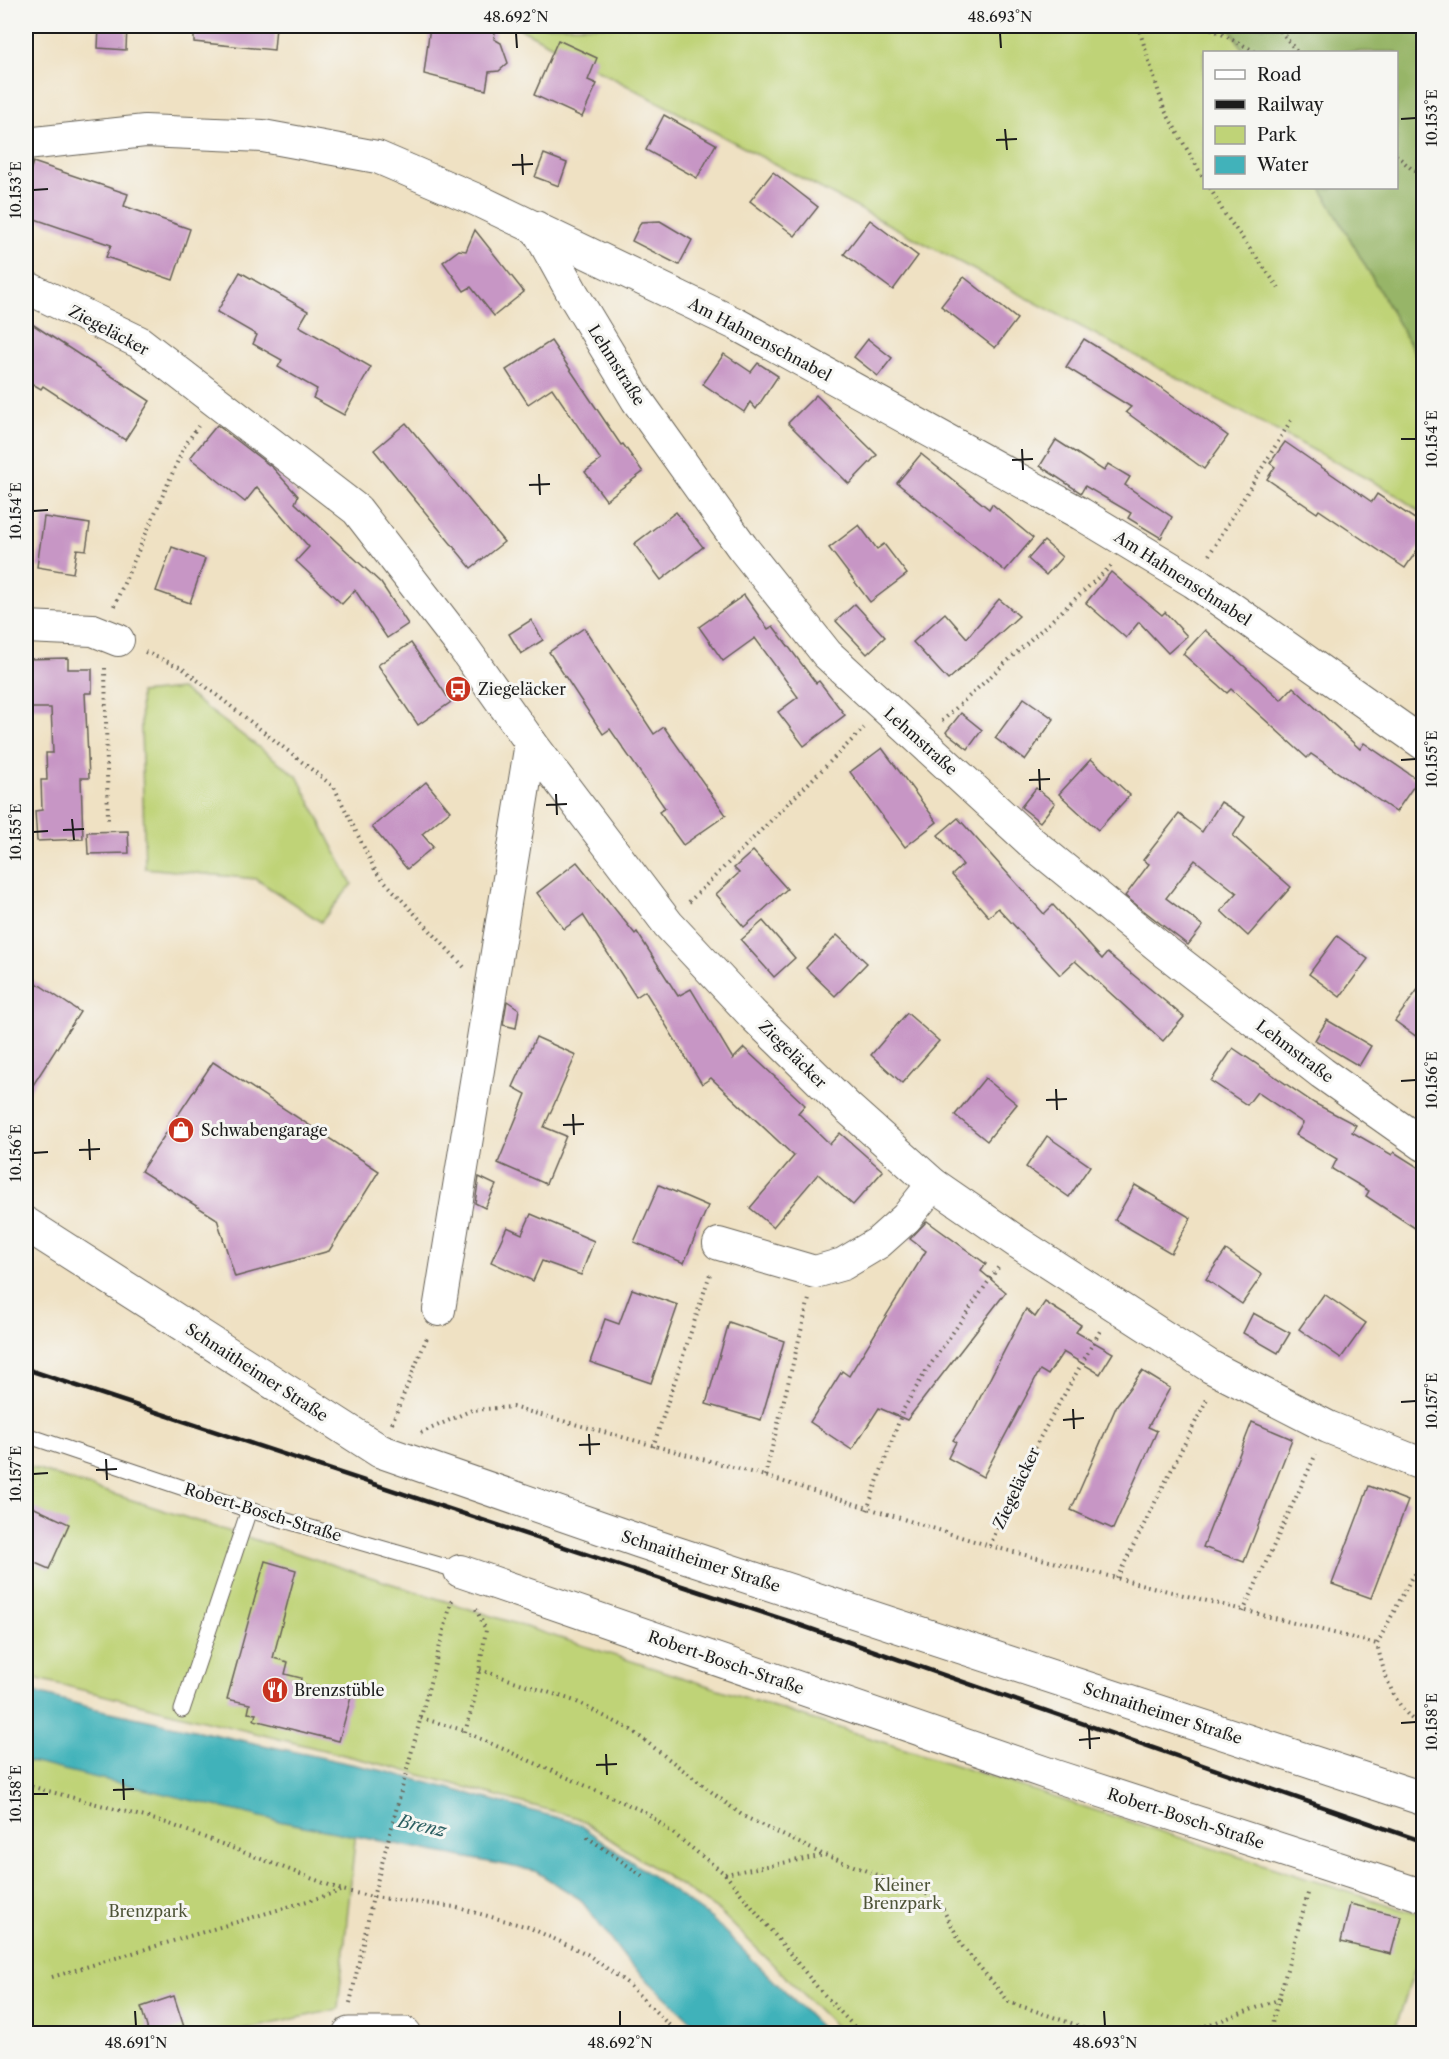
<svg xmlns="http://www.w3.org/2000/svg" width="1449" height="2059" font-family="'Libre Caslon Text',serif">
  <rect width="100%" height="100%" fill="#f6f6f2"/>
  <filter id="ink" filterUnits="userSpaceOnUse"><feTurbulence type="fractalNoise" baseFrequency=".0167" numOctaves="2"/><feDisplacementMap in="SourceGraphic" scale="12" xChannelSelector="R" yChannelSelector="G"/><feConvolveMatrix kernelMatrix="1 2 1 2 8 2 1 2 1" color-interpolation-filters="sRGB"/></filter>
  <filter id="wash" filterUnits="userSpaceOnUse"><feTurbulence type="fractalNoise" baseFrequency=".008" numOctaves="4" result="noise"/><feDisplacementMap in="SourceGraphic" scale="24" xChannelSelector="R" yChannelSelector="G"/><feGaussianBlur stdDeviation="1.35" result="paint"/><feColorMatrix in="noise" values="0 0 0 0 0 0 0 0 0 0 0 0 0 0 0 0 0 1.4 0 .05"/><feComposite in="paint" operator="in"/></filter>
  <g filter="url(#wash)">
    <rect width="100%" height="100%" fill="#efe1c3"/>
    <!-- green -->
    <g fill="#bfd377" stroke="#6e784a" stroke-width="1.5">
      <polygon points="515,26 1229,26 1244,52 1204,52 1204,188 1321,188 1423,367 1423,514 1392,492"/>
      <polygon points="181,689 297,776 352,884 321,922 256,879 145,868 140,693"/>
      <polygon points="26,1466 1423,1916 1423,1944 1394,2033 842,2033 719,1911 578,1818 388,1766 26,1676"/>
      <polygon points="26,1761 356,1830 338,2009 231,2033 26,2033"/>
    </g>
    <!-- forest -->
    <polygon fill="#97b568" stroke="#5a6842" stroke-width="1.5" points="1229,26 1423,26 1423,367 1321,188 1396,188 1396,52 1244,52"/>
    <!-- water -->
    <polygon fill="#41b2ba" stroke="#2e676b" stroke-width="1.5" points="26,1690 92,1708 388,1772 577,1823 712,1919 826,2033 704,2033 628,1962 580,1899 535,1871 278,1821 26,1761"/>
    <g id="blocks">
      <!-- building -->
      <g fill="#c796c5">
        <polygon points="99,26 127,26 126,50 98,48"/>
        <polygon points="194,26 276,26 274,50 194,42"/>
        <polygon points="430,26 496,26 494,39 501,43 508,63 499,71 489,72 486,90 424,74"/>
        <polygon points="558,40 597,58 588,80 597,84 582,117 534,95"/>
        <polygon points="664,115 716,144 697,178 646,150"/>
        <polygon points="544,154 567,163 559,186 535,177"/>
        <polygon points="33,162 128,194 124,206 190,229 173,280 106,257 111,245 26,216 26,184"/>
        <polygon points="773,172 818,207 795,236 750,201"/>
        <polygon points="870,220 918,256 893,290 844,254"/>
        <polygon points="660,221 692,240 679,265 632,241 641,222"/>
        <polygon points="475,230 524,292 494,316 471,287 464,291 443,262 459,250 466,251"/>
        <polygon points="240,272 308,311 299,326 371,367 344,415 313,398 317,389 278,367 282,360 253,344 257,335 217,312"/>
        <polygon points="964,277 1017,319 995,348 941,306"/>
        <polygon points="26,320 150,401 125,440 43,386 41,389 26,380"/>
        <polygon points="868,339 892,358 878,376 854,357"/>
        <polygon points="1084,339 1158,385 1228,436 1204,469 1126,412 1131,407 1066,367"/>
        <polygon points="551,341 621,445 623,444 643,472 606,500 585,472 601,460 552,388 528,404 506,370"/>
        <polygon points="724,354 751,372 758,363 778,376 756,409 750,402 744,412 703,384"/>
        <polygon points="816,395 877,455 849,484 788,423"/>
        <polygon points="406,423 504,542 471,568 374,450"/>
        <polygon points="217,425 273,468 298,496 295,503 381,583 408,624 387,638 355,590 342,604 296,561 309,547 257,487 245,502 190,458"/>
        <polygon points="1056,440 1104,471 1108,464 1130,477 1125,485 1172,517 1161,538 1128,518 1131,513 1085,486 1081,493 1040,466"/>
        <polygon points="1285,442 1372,502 1377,494 1424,525 1424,540 1405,568 1319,510 1317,513 1267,479 1275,467 1270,463"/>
        <polygon points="921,454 989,509 992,504 1033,538 1005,571 897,483"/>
        <polygon points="676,512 703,547 661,580 634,544"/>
        <polygon points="44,517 90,524 86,550 77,549 73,573 37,567"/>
        <polygon points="859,525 877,549 884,544 907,574 870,602 829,548"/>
        <polygon points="1044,541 1062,557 1046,575 1028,559"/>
        <polygon points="172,547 205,559 190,603 156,591"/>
        <polygon points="1111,572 1162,615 1165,612 1187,636 1168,653 1139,622 1126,638 1086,603"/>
        <polygon points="744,595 768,629 773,626 816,683 819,681 845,715 804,746 778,712 798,697 755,638 723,661 699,627"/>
        <polygon points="999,599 1019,616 948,680 913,642 945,613 967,638"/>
        <polygon points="855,604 885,637 867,654 836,621"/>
        <polygon points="531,620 543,640 521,654 509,634"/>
        <polygon points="584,628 654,734 664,727 726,815 683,845 659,812 665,808 610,729 603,734 549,652"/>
        <polygon points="1205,630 1281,700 1293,687 1360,749 1364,743 1418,780 1396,812 1311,754 1307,758 1231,689 1227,693 1183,654"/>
        <polygon points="411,643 451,702 418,725 378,665"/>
        <polygon points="68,658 68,669 92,669 92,693 85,693 89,778 81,778 83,839 37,841 35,811 42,810 41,780 47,780 46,753 53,753 51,708 26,708 26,659"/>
        <polygon points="1024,698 1054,719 1025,760 995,738"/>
        <polygon points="961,713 982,730 968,749 946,732"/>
        <polygon points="882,748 937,822 905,847 850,772"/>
        <polygon points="1091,759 1130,795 1098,830 1059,794"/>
        <polygon points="426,782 450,811 422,834 433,847 407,869 372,827"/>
        <polygon points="1036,788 1055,803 1040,822 1021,807"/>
        <polygon points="1221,802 1245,817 1233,836 1291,887 1248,936 1221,911 1237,893 1195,860 1166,898 1203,926 1188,945 1125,896 1149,864 1143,860 1179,814 1202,832"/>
        <polygon points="958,818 1044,914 1053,905 1102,959 1107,953 1184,1017 1163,1041 1075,961 1060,975 998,908 989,917 952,875 963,865 938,835"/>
        <polygon points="128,831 129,853 88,854 87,832"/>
        <polygon points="753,851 787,889 744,927 716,894 739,873 734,868"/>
        <polygon points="577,862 635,934 637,932 678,996 691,989 733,1059 744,1048 805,1105 798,1113 830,1144 840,1133 883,1171 853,1205 818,1174 773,1227 750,1208 794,1156 711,1078 702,1084 645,991 636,997 583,915 564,929 537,893"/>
        <polygon points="763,921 795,958 774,977 741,940"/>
        <polygon points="837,935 867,963 835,996 806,968"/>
        <polygon points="1337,936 1368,959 1340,997 1309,974"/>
        <polygon points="26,976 80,1012 26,1096"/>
        <polygon points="1424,981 1424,1042 1395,1021"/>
        <polygon points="507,1001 519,1009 516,1028 503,1025"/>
        <polygon points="907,1013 939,1041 902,1083 871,1055"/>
        <polygon points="1327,1020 1371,1046 1359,1066 1315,1040"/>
        <polygon points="536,1037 576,1055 544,1127 566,1136 546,1184 498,1163 526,1094 513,1087"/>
        <polygon points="1233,1048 1314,1103 1356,1125 1352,1132 1392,1155 1394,1152 1424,1171 1424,1234 1366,1196 1369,1191 1332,1169 1337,1159 1296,1135 1303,1123 1257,1092 1247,1105 1211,1081"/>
        <polygon points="213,1062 379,1171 329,1251 235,1277 217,1219 141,1171"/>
        <polygon points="985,1078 1017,1104 987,1141 955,1115"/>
        <polygon points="1047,1136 1090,1166 1069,1197 1026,1167"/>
        <polygon points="479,1177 496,1185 485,1208 475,1203"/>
        <polygon points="659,1185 708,1206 684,1263 634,1242"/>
        <polygon points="1135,1185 1191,1218 1171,1253 1115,1220"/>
        <polygon points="531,1214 594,1241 581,1275 542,1261 533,1281 491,1262 507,1227 522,1234"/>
        <polygon points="927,1221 986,1264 981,1271 1006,1292 907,1420 879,1408 852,1450 810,1422 842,1371 849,1376 926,1251 910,1239"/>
        <polygon points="1226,1250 1262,1275 1242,1304 1206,1279"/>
        <polygon points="632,1289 678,1305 651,1383 590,1362 605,1319 619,1324"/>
        <polygon points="1324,1294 1366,1323 1341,1358 1299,1329"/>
        <polygon points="1045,1302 1081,1325 1076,1332 1113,1353 1100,1374 1063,1352 1048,1375 1040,1370 983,1477 948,1458 956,1442 953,1440 972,1413 1026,1309 1035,1317"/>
        <polygon points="1253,1313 1290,1333 1278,1353 1243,1333"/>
        <polygon points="729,1322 784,1341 761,1420 706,1404"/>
        <polygon points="1142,1371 1170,1388 1148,1427 1157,1431 1113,1529 1071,1510 1117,1405"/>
        <polygon points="1252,1422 1292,1439 1244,1562 1203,1547"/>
        <polygon points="1369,1486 1408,1501 1371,1598 1332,1584"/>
        <polygon points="26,1504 69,1524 49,1569 26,1559"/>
        <polygon points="265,1561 296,1570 273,1658 288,1662 285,1674 301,1678 300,1684 351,1697 339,1741 254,1720 256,1714 248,1713 250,1704 227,1699"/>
        <polygon points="1350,1904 1401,1916 1391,1954 1341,1942"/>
        <polygon points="174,1996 184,2027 161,2034 149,2034 141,2007"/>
      </g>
    </g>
  </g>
  <g filter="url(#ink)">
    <use href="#blocks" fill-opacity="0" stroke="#666156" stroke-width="1.5"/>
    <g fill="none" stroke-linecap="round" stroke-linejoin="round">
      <defs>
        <g id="lane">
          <polyline points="26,1435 249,1510 460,1571"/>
          <polyline points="182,1710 249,1510"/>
        </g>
        <g id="street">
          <polyline points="26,144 145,131 263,136 377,157 477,200 736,324 1081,514 1194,582 1424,744"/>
          <polyline points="536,227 573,294 637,400 742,547 827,654 1032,843 1167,953 1322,1073 1424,1145"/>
          <polyline points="26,287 139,342 357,510 463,647 531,743 668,924 753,1015 848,1108 933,1184 1017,1242 1211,1367 1328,1427 1424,1465"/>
          <polyline points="26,627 93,630 118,640"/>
          <polyline points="719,1244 815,1272 843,1264 878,1243 906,1218 933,1184"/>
          <polyline points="439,1310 531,743"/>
          <polyline points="460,1571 1055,1776 1424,1896"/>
        </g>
        <g id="secondary">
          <polyline points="26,1224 380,1451 639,1541 1424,1799"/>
          <polyline points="349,2034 405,2034"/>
        </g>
      </defs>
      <!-- lane casing -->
      <use href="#lane" stroke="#666156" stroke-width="17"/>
      <!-- street casing -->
      <use href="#street" stroke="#666156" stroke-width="34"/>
      <!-- secondary casing -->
      <use href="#secondary" stroke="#666156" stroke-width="35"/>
      <!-- path -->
      <g stroke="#666156" stroke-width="4" stroke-dasharray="1.5 4.5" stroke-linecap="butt">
        <polyline points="1138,26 1164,109 1204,179"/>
        <polyline points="1206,26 1256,52"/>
        <polyline points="1277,26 1297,52"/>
        <polyline points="1396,155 1413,170 1424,173"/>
        <polyline points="1210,188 1224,213 1281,291"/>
        <polyline points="1209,555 1293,417"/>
        <polyline points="114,606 184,447 198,426"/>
        <polyline points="145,652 182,668 334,787 376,872 464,967"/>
        <polyline points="105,668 108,821"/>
        <polyline points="942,721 1111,566"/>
        <polyline points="689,902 864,728"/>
        <polyline points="392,1423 428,1335"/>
        <polyline points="421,1433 472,1410 512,1407 765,1476 990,1546 1377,1644"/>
        <polyline points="653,1447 711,1271"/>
        <polyline points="765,1476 809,1299"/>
        <polyline points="867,1510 903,1410 926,1371 1000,1265"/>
        <polyline points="990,1546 1019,1475 1100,1331"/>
        <path d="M1424,1566l-12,11 -35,67c8,34 17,64 47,85"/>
        <polyline points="1117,1578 1207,1399"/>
        <polyline points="476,1609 486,1630 474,1701 465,1732 647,1813 725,1874 818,1988 861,2034"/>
        <polyline points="1243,1612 1316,1454"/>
        <polyline points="480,1670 575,1701 631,1730 743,1816 824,1855"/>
        <polyline points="421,1718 466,1731"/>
        <polyline points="26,1785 167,1823 342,1890 373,1897 455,1907 528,1927 587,1954 627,1983 678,2034"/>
        <polyline points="587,1837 644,1877"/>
        <polyline points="725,1874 825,1855 937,1898 963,1947 1009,2002 1103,2034"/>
        <polyline points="52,1977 341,1891"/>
        <polyline points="350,2003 373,1897 452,1600"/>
        <polyline points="1183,2034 1281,1999"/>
        <polyline points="1269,2034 1309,1890"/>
      </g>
      <!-- lane -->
      <use href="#lane" stroke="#fff" stroke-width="15"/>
      <!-- street -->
      <use href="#street" stroke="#fff" stroke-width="32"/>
      <!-- secondary -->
      <use href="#secondary" stroke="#fff" stroke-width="33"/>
      <!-- rail -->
      <polyline stroke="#1c1c1c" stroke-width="4.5" points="26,1369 791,1622 1424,1842"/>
    </g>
  </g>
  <!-- ticks -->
  <path fill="none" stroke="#1c1c1c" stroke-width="2" d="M516,33l1,15M1000,33l1,15M1401,119l15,-1M1005,129l2,21M996,140l21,-1M522,154l1,21M512,165l21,-1M33,190l15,-1M1401,439h15M1022,449l1,21M1012,460l21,-1M539,474l1,21M529,485l21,-1M33,511l15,-1M1401,760l15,-1M1039,769l1,21M1029,780l21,-1M556,794l1,21M546,805l21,-1M72,819l2,21M63,830l21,-1M33,832l15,-1M1401,1081l15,-1M1056,1089l1,21M1046,1100l21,-1M573,1114l1,21M563,1125l21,-1M89,1139l1,21M79,1150l21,-1M33,1153l15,-1M1401,1402l15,-1M1073,1409l1,20M1063,1420l21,-2M589,1434l1,21M579,1445l21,-1M106,1459l1,21M96,1470l21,-1M33,1474l15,-1M1401,1723l15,-1M1089,1728l1,21M1079,1740l21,-2M606,1754l1,21M596,1765l21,-1M123,1779l1,21M113,1790l21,-1M33,1794h15M135,2011l1,15M620,2011v15M1104,2011l1,15"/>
  <!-- icons -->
  <defs>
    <symbol id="bus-disc" viewBox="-11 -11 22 22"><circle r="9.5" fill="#c8321e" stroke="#f6f6f2"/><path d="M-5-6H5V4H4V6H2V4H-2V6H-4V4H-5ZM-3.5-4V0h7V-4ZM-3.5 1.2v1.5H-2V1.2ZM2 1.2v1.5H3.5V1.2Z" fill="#fff"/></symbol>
    <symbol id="shop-disc" viewBox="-11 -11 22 22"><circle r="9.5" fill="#c8321e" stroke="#f6f6f2"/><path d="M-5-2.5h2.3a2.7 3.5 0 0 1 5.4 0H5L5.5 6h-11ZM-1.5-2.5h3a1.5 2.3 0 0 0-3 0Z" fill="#fff"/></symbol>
    <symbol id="restaurant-disc" viewBox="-11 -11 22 22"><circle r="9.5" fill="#c8321e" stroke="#f6f6f2"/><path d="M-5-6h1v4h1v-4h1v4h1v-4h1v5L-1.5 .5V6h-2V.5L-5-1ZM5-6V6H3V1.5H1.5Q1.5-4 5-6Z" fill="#fff"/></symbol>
  </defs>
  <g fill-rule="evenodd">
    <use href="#bus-disc" x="443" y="674" width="30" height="30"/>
    <use href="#shop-disc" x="166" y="1115" width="30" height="30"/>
    <use href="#restaurant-disc" x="260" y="1675" width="30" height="30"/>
  </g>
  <g text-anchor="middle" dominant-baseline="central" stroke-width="6" stroke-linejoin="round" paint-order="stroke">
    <!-- street labels -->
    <g font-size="16" fill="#1c1c1c" stroke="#f6f6f2">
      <text transform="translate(109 330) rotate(28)">Ziegeläcker</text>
      <text transform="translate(760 339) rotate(28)">Am Hahnenschnabel</text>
      <text transform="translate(617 365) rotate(58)">Lehmstraße</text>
      <text transform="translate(1183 578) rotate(33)">Am Hahnenschnabel</text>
      <text transform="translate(921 741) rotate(42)">Lehmstraße</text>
      <text transform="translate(1295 1051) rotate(37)">Lehmstraße</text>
      <text transform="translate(793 1054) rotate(45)">Ziegeläcker</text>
      <text transform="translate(257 1372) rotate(33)">Schnaitheimer Straße</text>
      <text transform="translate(1016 1488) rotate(-65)">Ziegeläcker</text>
      <text transform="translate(263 1512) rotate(17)">Robert-Bosch-Straße</text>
      <text transform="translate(701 1561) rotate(18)">Schnaitheimer Straße</text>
      <text transform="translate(726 1662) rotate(19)">Robert-Bosch-Straße</text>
      <text transform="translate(1163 1713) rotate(18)">Schnaitheimer Straße</text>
      <text transform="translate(1186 1818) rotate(18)">Robert-Bosch-Straße</text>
    </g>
    <!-- poi labels -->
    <g font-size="16" fill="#1c1c1c" stroke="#f6f6f2" text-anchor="start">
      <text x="478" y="689">Ziegeläcker</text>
      <text x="201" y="1130">Schwabengarage</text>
      <text x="294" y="1690">Brenzstüble</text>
    </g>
    <!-- park labels -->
    <g font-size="16" fill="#4d5337" stroke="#f6f6f2">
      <text x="902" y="1885">Kleiner<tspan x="902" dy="18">Brenzpark</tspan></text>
      <text x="148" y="1911">Brenzpark</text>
    </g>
    <!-- water labels -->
    <g font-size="18" font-style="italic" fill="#2d6063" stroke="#f6f6f2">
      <text transform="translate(422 1826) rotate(12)">Brenz</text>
    </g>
  </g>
  <!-- margin -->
  <rect width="1449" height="2059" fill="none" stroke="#f6f6f2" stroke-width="66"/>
  <!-- legend -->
  <rect x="1203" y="51" width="195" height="138" fill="#f6f6f2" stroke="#9f9f9c" stroke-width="1.5"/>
  <rect x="1215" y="70" width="30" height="9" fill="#ffffff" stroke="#9f9f9c" stroke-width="1.5"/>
  <text x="1257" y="81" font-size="18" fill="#1c1c1c">Road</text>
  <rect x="1215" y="100" width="30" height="9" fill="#1c1c1c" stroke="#9f9f9c" stroke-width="1.5"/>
  <text x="1257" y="111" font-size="18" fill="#1c1c1c">Railway</text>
  <rect x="1215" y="126" width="30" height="18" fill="#bfd377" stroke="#9f9f9c" stroke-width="1.5"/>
  <text x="1257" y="141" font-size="18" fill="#1c1c1c">Park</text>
  <rect x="1215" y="156" width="30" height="18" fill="#41b2ba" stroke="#9f9f9c" stroke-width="1.5"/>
  <text x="1257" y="171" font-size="18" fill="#1c1c1c">Water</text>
  <rect x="33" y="33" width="1383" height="1993" fill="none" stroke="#1c1c1c" stroke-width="2"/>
  <g font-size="15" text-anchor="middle" fill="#1c1c1c">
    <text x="516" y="22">48.692°N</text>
    <text x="1000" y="22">48.693°N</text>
    <text transform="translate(1432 118) rotate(-90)" y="5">10.153°E</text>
    <text transform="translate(16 190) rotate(-90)" y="5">10.153°E</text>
    <text transform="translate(1432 439) rotate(-90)" y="5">10.154°E</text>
    <text transform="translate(16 511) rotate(-90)" y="5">10.154°E</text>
    <text transform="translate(1432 759) rotate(-90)" y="5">10.155°E</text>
    <text transform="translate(16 832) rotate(-90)" y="5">10.155°E</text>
    <text transform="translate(1432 1080) rotate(-90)" y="5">10.156°E</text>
    <text transform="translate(16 1153) rotate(-90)" y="5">10.156°E</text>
    <text transform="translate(1432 1401) rotate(-90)" y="5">10.157°E</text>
    <text transform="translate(16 1474) rotate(-90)" y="5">10.157°E</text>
    <text transform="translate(1432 1722) rotate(-90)" y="5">10.158°E</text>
    <text transform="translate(16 1794) rotate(-90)" y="5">10.158°E</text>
    <text x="136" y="2048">48.691°N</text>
    <text x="620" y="2048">48.692°N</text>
    <text x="1105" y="2048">48.693°N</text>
  </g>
</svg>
